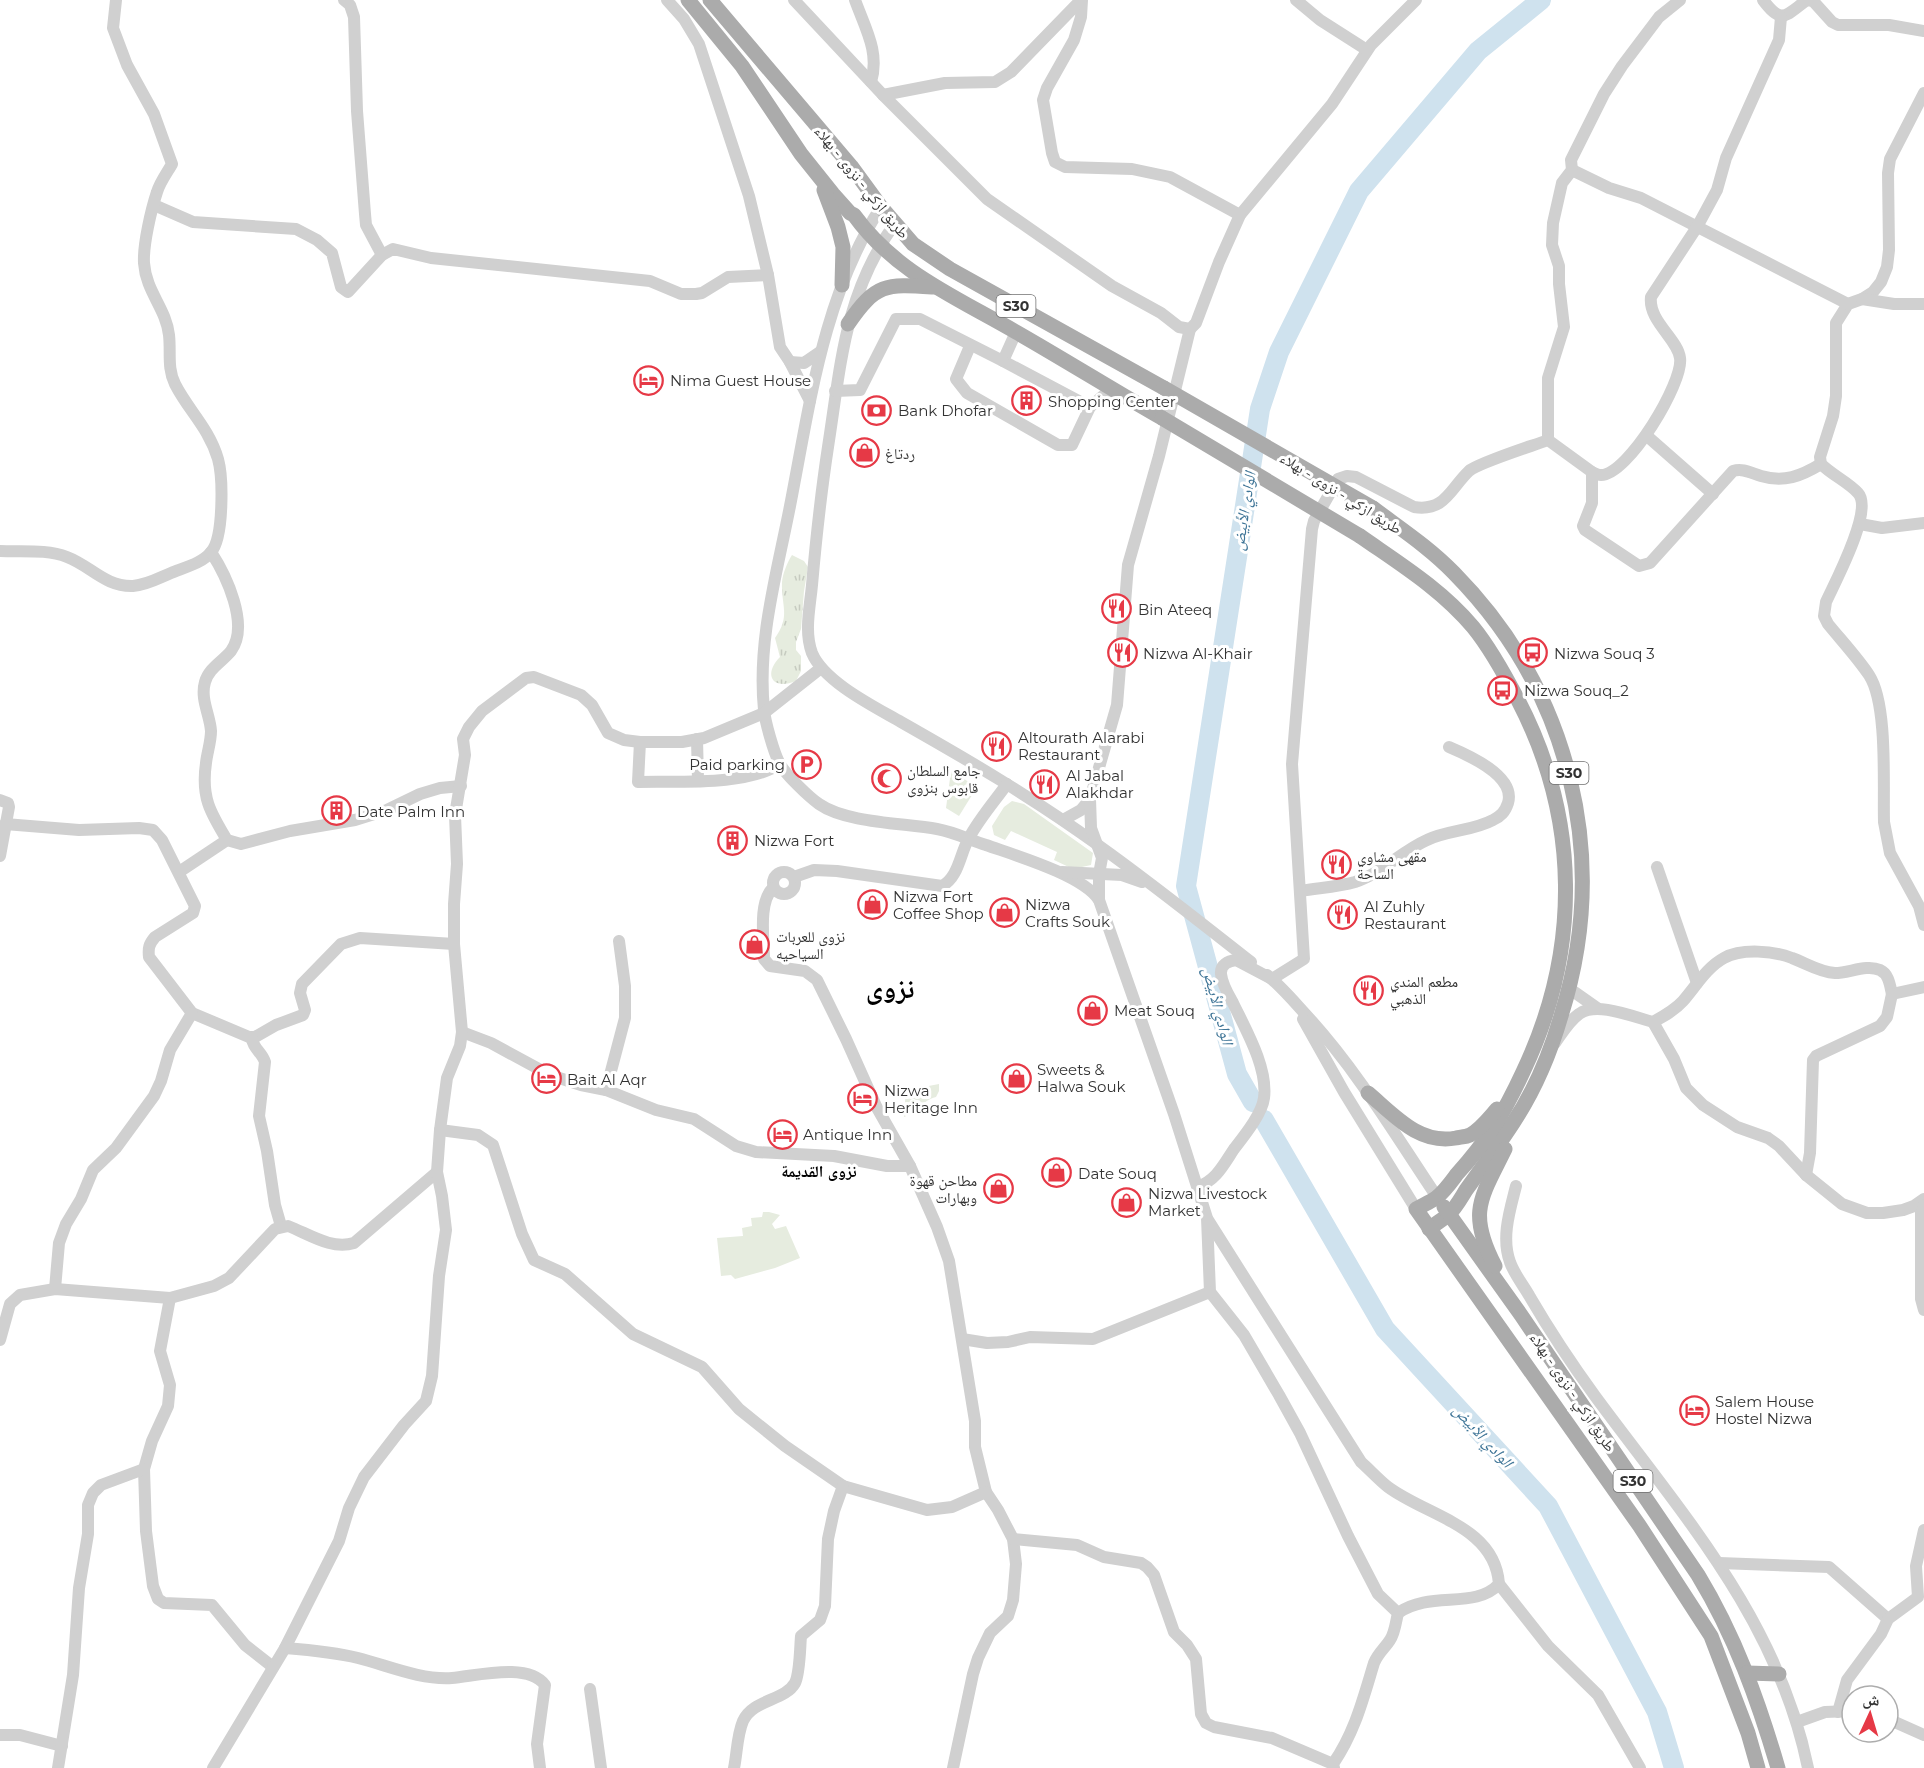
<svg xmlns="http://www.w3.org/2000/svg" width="1924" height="1768" font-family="Montserrat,'Noto Naskh Arabic',sans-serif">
  <defs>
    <pattern id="grass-tufts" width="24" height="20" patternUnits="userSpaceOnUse" patternTransform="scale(1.5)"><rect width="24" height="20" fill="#e6ecdf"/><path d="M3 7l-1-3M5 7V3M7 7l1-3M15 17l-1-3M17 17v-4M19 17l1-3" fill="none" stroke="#c6cbc0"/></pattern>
  </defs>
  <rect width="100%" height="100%" fill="#fff"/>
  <!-- grass -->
  <path fill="url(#grass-tufts)" d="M792,555l12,6 4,6 -4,24 -3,38 -5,13v8l5,6v15l-5,10c-24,10 -33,-7 -16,-24l-5,-19c16,-22 6,-32 7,-56 1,-9 5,-19 10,-27z"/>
  <!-- garden -->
  <g fill="#e6ecdf">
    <polygon points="951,771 977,787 959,816 946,808"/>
    <polygon points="1012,801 1024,804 1093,853 1091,865 1073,869 1054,860 1057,852 1011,831 1005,840 994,835 992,826 1004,807"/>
    <path d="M939,1084v7l-3,6c-15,4 -18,15 -32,20l2,-30 12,1z"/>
    <polygon points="763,1212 769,1212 780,1215 772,1224 775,1229 786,1226 800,1258 775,1268 735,1279 731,1275 721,1276 717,1238 743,1236 742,1228 752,1226 751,1218 762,1217"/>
  </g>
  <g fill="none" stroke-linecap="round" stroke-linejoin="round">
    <!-- river -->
    <g stroke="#cfe2ee" stroke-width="20">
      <polyline points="1253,1102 1237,1074 1186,886 1260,409 1279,352 1359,191 1478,51 1541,0"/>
      <polyline points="1264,1120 1385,1329 1548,1506 1657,1712 1674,1768"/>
    </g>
    <!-- minor -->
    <g stroke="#d0d0d0" stroke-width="12">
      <polyline points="344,0 350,5 354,17 357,111 365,214 366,225 382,255"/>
      <polyline points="667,0 684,19 699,44 749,196 768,275 780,347 790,362 810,401"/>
      <polyline points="794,0 883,95 987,199 1112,286 1161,313 1179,327 1190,329 1196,323 1219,262 1240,215 1332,104 1371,45 1416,0"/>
      <path d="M855,0c10,28 25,52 16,82"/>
      <polyline points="1082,0 1081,17 1074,40 1047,88 1043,100 1052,153 1055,162 1065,167 1132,169 1170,177 1240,215"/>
      <polyline points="1296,0 1320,20 1367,50"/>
      <path d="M1763,0c19,25 22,16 44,0l6,1 19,21 6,3h51l35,6"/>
      <path d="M1924,93l-34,66 -2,14 1,77 -2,17 -6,15 -8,10 -11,7 -14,5 -12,19v73l-3,20 -13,41 1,7c11,11 27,18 37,29 16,17 -23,89 -32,109l-2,14 4,8c13,16 29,33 41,51 19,29 14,110 15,147l6,31 29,53 5,19"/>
      <polyline points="883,95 945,83 995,82 1011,72 1081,0"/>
      <polyline points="1572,170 1609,188 1641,198 1848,304"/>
      <polyline points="154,205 193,222 296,229 317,240 332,253 341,287 348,292 382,255 393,249 431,258 650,281 681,294 696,294 702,293 728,277 768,275"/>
      <path d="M881,207c-58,89 -71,197 -91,299 -13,67 -33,135 -26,204 1,11 10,44 16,54 5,10 29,33 39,40 27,19 85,19 118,25 17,3 33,11 49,16 28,10 97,30 113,55l75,214 33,104 3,74 34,43 35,60 21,38 48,103 30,58 20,19c-2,8 -3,20 -8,27 -5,8 -12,13 -16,23 -11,36 -19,69 -41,101l1,4"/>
      <path d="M895,223c-51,72 -54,141 -67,224 -7,46 -12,92 -16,138 -2,22 -8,47 0,68 12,29 63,54 89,69 67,38 134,77 197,123 52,37 102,77 153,117"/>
      <polyline points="1862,299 1894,304 1924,304"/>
      <polyline points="1016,332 1003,361 1090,407 1111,389"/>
      <polyline points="970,346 956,379 967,393 1058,445 1072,445 1090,407"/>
      <polyline points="790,362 804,363 820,352"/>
      <polyline points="835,391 860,390 896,319 920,319 1003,361"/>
      <polyline points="1647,436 1713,494"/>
      <polyline points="1548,440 1548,378 1564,327 1559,284 1559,266 1552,245 1553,223 1562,183 1572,170 1571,160 1604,94 1622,66 1659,17 1680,0"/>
      <path d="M1592,472v31l-9,23 2,4 54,36 11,-3 83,-92c10,-3 18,2 28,5 23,7 40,0 60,-12"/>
      <polyline points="1860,524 1882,528 1924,523"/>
      <path d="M0,551c22,1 47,-2 67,6 24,9 38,30 66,29 14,-1 26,-8 38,-13 12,-5 32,-10 40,-21 13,-14 12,-75 7,-93 -9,-31 -30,-49 -43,-75 -8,-16 -4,-32 -6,-49 -3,-27 -23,-43 -25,-72 -1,-18 7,-53 13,-71 3,-10 10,-19 15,-28l-18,-50 -27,-49 -14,-37 3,-28"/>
      <path d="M211,552c15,23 39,73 20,99 -9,11 -22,17 -26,31 -5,17 5,33 6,49 0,11 -4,22 -5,32 -5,34 4,49 21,77l14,4 49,-13 65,-11 32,-10 33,-16 20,-6 21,-2"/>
      <polyline points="697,739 698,780"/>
      <path d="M640,742l-2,40c41,-1 108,4 142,-18"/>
      <polyline points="0,800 8,803 9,807 0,856"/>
      <polyline points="1063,820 1081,810 1090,799"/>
      <path d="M5,824l74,6 60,-2 14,2 9,10 33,66 -2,7 -38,24c-6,7 -7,11 -6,20l43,56 57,24h6l21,-12 27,-10 2,-5 -5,-17 2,-9 39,-40 19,-6 94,6"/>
      <polyline points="1657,867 1697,983"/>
      <circle cx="784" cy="883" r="11"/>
      <polyline points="179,872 227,840"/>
      <polyline points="1062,872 1122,875 1142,882"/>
      <path d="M794,877l20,-7 23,1 105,15c17,-9 18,-33 27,-48 10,-19 25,-36 38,-54"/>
      <path d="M773,888c-15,14 -9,51 -9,71l6,7 35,5 12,9 29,59 30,67 34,60 27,61 12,34 26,160v26l11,45 12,18 15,29 3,25 -3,36 -5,16 -18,17 -12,25 -5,16 -20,94"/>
      <path d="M1301,891c17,-3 37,-4 54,-9 27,-9 47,-31 72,-42 21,-10 46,-9 66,-20 8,-4 12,-8 15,-17 8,-27 -40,-48 -59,-56"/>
      <polyline points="1099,900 1099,874 1102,858 1091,828 1090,799 1117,705 1128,565 1159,456 1190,329"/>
      <path d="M1267,975c15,12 28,28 42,43 49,54 87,118 128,179"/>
      <polyline points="1570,989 1597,1008"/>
      <polyline points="1303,1019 1344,1092 1416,1209"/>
      <polyline points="1653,1022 1674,1059 1686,1088 1703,1105 1737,1127 1768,1138 1779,1146 1806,1175 1842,1204 1867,1213 1883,1213 1903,1210 1914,1206 1924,1199"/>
      <polyline points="462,1032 491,1043 550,1075 581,1085 606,1090 656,1110 694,1119 736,1146 756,1152 834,1156 887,1166 910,1166"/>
      <path d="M252,1037c0,11 10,15 13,25l-6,54 8,35 8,54 6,21"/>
      <path d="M1555,1043c7,-10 14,-22 24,-29 17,-13 55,3 74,8 11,-6 22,-12 30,-21 13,-15 24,-34 41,-43 18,-10 50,-7 68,0 14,5 27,14 43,15 14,0 32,-9 45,-3 9,4 10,16 12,24l32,-7"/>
      <polyline points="606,1090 625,1018 625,986 619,941"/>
      <polyline points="440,1130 478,1135 493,1145 522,1234 534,1260 565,1274 633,1334 702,1367 739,1409 785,1446 843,1486 927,1510 952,1507 986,1492"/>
      <polyline points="1806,1175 1810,1153 1813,1060 1816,1056 1880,1026 1887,1017 1892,994"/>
      <path d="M1516,1186c-6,24 -15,51 -6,76 4,12 14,24 20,35 21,36 41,66 65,99 87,118 183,224 213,372"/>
      <path d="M1197,1187c19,-6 27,-23 37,-38 10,-13 28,-35 30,-51 4,-30 -18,-68 -31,-95 -5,-9 -11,-19 -12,-29 -1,-9 7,-13 15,-14l36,19 32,-20 -12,-195 20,-235 2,-8 24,-42 9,-3 9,1 58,30c31,5 36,-18 55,-36 9,-8 63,-25 79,-31l44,32c2,1 7,3 9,3 27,0 83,-93 79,-117 -2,-19 -32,-37 -29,-61l46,-70 20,-37 9,-32 53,-118 2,-23"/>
      <polyline points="1924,1205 1921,1213 1921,1299 1924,1310"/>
      <path d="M1208,1220l153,242c9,8 18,18 27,25 39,29 107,39 111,97 -24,26 -68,6 -101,29"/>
      <polyline points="55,1289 59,1243 66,1224 81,1199 93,1170 116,1148 154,1096 161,1081 170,1050 192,1013"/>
      <polyline points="170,1298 160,1351 170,1385 168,1406 152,1441 144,1469 146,1531 153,1586 158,1599 164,1603 212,1605 245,1645 273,1667"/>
      <polyline points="962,1339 987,1343 1008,1342 1030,1337 1093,1339 1210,1292"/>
      <path d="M0,1340l10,-36 10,-9 35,-6 115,9 44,-12 15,-8 46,-49 13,-3c21,8 43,24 66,17l83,-71"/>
      <polyline points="1013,1539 1077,1545 1104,1557 1141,1563 1147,1567 1154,1575 1174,1632 1187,1645 1196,1659 1201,1714 1206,1723 1214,1727 1272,1738 1333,1764"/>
      <polyline points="1719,1563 1829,1567 1888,1619"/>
      <polyline points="1499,1584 1548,1646 1598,1695 1640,1768"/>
      <path d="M285,1648c25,2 49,4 73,10 31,8 62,22 94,20 24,-2 76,-16 93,7l-8,59 3,24"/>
      <polyline points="590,1689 601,1768"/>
      <polyline points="1838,1712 1847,1680 1881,1634 1888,1619 1918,1597 1916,1566 1924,1530"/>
      <polyline points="1888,1719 1924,1735"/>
      <polyline points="1797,1722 1825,1712 1852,1711"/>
      <polyline points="0,1735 20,1735 62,1746"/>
      <polyline points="58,1768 73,1675 79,1588 88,1534 88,1505 93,1493 101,1485 144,1469"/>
      <polyline points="213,1768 285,1648 339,1541 349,1508 364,1477 404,1425 426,1401 432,1376 439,1276 446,1230 442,1196 437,1172 440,1130 447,1078 460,1046 462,1032 454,944 454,904 457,864 455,815 465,755 463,739 469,727 482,711 526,678 534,677 581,695 592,705 608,733 624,740 640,742 682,742 704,738 764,713 821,668"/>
      <path d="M734,1768c3,-14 3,-33 9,-47 10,-22 42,-20 52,-38 5,-10 5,-36 6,-47l19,-16 5,-14 3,-67 6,-28 9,-25"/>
    </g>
    <!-- major -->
    <g stroke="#ababab" stroke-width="15">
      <path d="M688,0l54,66 59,88 32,40 17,19 4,2c42,58 102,82 162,117 49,28 97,58 146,86"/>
      <polyline points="710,0 851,166 881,207 913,244 950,269 1164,388"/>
      <polyline points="824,190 838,227 843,247 842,285"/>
      <path d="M848,324c28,-41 38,-40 85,-37"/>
      <path d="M1373,508c28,21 57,40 81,65 117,119 157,285 107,443 -11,38 -26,74 -48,107 -15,23 -31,45 -47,67 -5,8 -11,19 -18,25 -6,5 -13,9 -19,14"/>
      <path d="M1360,536c40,28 81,53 113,91 18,22 32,48 45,73 62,119 63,250 5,372 -19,41 -35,68 -66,102 -6,8 -13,18 -21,24 -6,4 -13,7 -20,11l223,316 72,111 37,97 10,35"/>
      <path d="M1368,1093c26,22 51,52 88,45 4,-1 10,-1 14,-3 11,-6 19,-17 27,-26"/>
      <path d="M1444,1207l77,108 177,260c37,61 60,125 80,193"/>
      <path d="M1495,1266c-28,-54 -14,-68 10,-117"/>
      <polyline points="1747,1673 1779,1674"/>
    </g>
    <!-- major-bridge -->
    <g stroke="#ababab" stroke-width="15">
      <polyline points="1164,388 1373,508"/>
      <polyline points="1162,418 1360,536"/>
    </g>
  </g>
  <!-- icons -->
  <defs>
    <symbol id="hotel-ring" viewBox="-11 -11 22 22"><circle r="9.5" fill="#fff" stroke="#e63946" stroke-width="1.5"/><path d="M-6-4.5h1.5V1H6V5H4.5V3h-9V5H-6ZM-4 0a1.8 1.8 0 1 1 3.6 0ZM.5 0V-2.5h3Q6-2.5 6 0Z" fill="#e63946"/></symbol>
    <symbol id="building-ring" viewBox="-11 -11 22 22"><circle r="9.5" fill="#fff" stroke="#e63946" stroke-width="1.5"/><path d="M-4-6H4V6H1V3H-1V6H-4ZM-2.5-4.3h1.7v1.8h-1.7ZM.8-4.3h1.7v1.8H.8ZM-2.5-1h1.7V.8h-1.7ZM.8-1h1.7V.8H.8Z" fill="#e63946"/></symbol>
    <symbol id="bank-ring" viewBox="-11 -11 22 22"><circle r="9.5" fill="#fff" stroke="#e63946" stroke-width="1.5"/><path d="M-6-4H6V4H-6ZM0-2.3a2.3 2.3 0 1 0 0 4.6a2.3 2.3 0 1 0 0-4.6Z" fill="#e63946"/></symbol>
    <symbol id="shop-ring" viewBox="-11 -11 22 22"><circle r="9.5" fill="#fff" stroke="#e63946" stroke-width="1.5"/><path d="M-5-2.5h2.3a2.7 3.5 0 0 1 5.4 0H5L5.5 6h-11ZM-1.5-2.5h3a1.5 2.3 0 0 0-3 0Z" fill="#e63946"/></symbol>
    <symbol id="restaurant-ring" viewBox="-11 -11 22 22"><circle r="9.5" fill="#fff" stroke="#e63946" stroke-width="1.5"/><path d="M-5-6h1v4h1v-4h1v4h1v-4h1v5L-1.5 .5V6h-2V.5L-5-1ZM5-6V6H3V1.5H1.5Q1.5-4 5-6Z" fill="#e63946"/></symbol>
    <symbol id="bus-ring" viewBox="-11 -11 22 22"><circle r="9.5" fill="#fff" stroke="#e63946" stroke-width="1.5"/><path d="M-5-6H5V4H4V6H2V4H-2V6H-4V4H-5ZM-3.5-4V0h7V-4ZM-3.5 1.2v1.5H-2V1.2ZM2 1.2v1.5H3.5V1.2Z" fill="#e63946"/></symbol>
    <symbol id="parking-ring" viewBox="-11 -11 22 22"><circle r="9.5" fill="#fff" stroke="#e63946" stroke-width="1.5"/><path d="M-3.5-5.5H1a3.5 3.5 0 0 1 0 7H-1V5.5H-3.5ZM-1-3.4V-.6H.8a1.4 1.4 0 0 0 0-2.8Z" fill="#e63946"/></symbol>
    <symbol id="mosque-ring" viewBox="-11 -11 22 22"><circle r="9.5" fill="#fff" stroke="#e63946" stroke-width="1.5"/><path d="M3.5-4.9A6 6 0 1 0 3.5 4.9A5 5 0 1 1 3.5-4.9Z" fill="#e63946"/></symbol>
  </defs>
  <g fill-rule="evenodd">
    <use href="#hotel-ring" x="632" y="364" width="33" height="33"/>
    <use href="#building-ring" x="1010" y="384" width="33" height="33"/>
    <use href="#bank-ring" x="860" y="394" width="33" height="33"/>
    <use href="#shop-ring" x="848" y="436" width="33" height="33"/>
    <use href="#restaurant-ring" x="1100" y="592" width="33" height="33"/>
    <use href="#restaurant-ring" x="1106" y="636" width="33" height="33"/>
    <use href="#bus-ring" x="1516" y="636" width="33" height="33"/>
    <use href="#bus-ring" x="1486" y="674" width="33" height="33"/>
    <use href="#restaurant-ring" x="980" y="730" width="33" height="33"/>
    <use href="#parking-ring" x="790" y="748" width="33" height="33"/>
    <use href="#mosque-ring" x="870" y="762" width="33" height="33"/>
    <use href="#restaurant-ring" x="1028" y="768" width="33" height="33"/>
    <use href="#building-ring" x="320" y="794" width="33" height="33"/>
    <use href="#building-ring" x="716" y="824" width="33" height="33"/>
    <use href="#restaurant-ring" x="1320" y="848" width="33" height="33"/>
    <use href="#shop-ring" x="856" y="888" width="33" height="33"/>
    <use href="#shop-ring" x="988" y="896" width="33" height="33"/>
    <use href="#restaurant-ring" x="1326" y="898" width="33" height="33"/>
    <use href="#shop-ring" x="738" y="928" width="33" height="33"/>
    <use href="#restaurant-ring" x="1352" y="974" width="33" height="33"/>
    <use href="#shop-ring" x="1076" y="994" width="33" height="33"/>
    <use href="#shop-ring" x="1000" y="1062" width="33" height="33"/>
    <use href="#hotel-ring" x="530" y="1062" width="33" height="33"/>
    <use href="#hotel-ring" x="846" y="1082" width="33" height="33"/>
    <use href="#hotel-ring" x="766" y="1118" width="33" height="33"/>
    <use href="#shop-ring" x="1040" y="1156" width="33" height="33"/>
    <use href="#shop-ring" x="982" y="1172" width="33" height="33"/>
    <use href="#shop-ring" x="1110" y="1186" width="33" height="33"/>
    <use href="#hotel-ring" x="1678" y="1394" width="33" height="33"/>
  </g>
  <g text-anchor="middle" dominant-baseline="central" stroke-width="6" stroke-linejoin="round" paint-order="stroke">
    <!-- shield labels -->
    <g fill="#fff" stroke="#707070" stroke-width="1.5">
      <rect x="996.5" y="295" width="39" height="22" rx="4.5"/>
      <rect x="1549.5" y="762" width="39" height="22" rx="4.5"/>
      <rect x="1613.5" y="1470" width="39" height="22" rx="4.5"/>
    </g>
    <g font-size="14" font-weight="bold" fill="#333">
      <text x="1016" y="306">S30</text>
      <text x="1569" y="773">S30</text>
      <text x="1633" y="1481">S30</text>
    </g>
    <!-- street labels -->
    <g font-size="15" fill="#333" stroke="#fff">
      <text transform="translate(862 182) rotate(51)">طريق ازكي - نزوى - بهلاء</text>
      <text transform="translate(1341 493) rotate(32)">طريق ازكي - نزوى - بهلاء</text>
      <text transform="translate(1573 1392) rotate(56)">طريق ازكي - نزوى - بهلاء</text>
    </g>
    <!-- poi labels -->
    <g font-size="15" fill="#333" stroke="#fff" text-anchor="start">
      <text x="670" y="380">Nima Guest House</text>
      <text x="1048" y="401">Shopping Center</text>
      <text x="898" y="410">Bank Dhofar</text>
      <text x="885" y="453">ردتاغ</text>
      <text x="1138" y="609">Bin Ateeq</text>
      <text x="1143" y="653">Nizwa Al-Khair</text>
      <text x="1554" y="653">Nizwa Souq 3</text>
      <text x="1524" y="690">Nizwa Souq_2</text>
      <text x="1018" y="737">Altourath Alarabi<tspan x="1018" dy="17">Restaurant</tspan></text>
      <text x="785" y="764" text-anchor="end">Paid parking</text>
      <text x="907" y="770">جامع السلطان<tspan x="907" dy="17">قابوس بنزوى</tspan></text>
      <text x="1066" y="775">Al Jabal<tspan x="1066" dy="17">Alakhdar</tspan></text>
      <text x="357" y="811">Date Palm Inn</text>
      <text x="754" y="840">Nizwa Fort</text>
      <text x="1357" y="856">مقهى مشاوي<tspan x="1357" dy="17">الساحة</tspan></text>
      <text x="893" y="896">Nizwa Fort<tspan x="893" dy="17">Coffee Shop</tspan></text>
      <text x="1025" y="904">Nizwa<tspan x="1025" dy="17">Crafts Souk</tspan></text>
      <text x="1364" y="906">Al Zuhly<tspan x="1364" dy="17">Restaurant</tspan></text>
      <text x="776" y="936">نزوى للعربات<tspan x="776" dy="17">السياحيه</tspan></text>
      <text x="1390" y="981">مطعم المندي<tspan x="1390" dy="17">الذهبي</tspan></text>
      <text x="1114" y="1010">Meat Souq</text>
      <text x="1037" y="1069">Sweets &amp;<tspan x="1037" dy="17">Halwa Souk</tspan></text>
      <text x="567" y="1079">Bait Al Aqr</text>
      <text x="884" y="1090">Nizwa<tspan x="884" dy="17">Heritage Inn</tspan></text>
      <text x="803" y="1134">Antique Inn</text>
      <text x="1078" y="1173">Date Souq</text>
      <text x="977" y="1180" text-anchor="end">مطاحن قهوة<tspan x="977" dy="17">وبهارات</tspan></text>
      <text x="1148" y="1193">Nizwa Livestock<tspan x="1148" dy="17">Market</tspan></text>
      <text x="1715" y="1401">Salem House<tspan x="1715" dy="17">Hostel Nizwa</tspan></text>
    </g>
    <!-- water labels -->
    <g font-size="16" font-style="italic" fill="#3f7597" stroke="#fff">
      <text transform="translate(1244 511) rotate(-81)">الوادي الأبيض</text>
      <text transform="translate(1218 1006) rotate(75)">الوادي الأبيض</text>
      <text transform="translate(1483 1436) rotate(47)">الوادي الأبيض</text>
    </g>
    <!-- neighbourhood labels -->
    <g font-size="16" font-weight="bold" fill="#000" stroke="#fff">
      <text x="819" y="1171">نزوى القديمة</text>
    </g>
    <!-- town labels -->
    <g font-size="27" font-weight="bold" fill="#000" stroke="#fff">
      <text x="890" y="988">نزوى</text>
    </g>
  </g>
  <!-- north arrow -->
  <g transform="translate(1870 1714) rotate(4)"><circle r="28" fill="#ffffff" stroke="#adadad" stroke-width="1.5"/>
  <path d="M0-4.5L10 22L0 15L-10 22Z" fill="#e63946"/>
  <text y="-9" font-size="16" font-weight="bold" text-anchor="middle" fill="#333333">ش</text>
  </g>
</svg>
